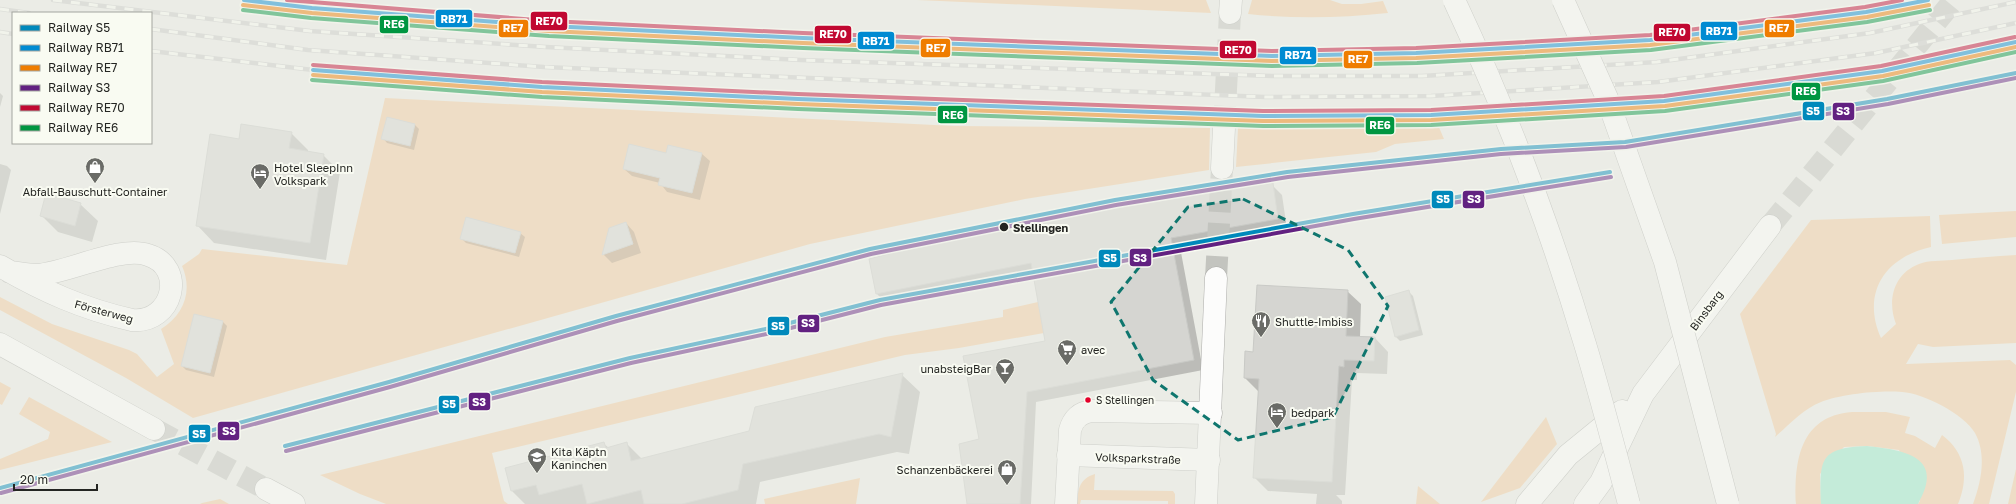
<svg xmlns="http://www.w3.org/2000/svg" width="2016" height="504" font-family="'Golos Text',sans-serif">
  <rect width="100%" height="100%" fill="#ebece6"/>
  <!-- green -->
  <g fill="#f2cba0">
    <polygon points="917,0 1206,0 1211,13 940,1"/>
    <path d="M1252,0h78l12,4h19l22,-3 5,12c-47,5 -93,6 -140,1z"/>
    <path d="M385,98l570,28 255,2 -1,42 -184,29 -215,45 -617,174 -67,-40 -126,-68v-13l52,27 77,26 8,4 20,23 17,-13 -13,-35c23,-14 32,-38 21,-63l17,-12 3,-5 145,16z"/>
    <polygon points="1438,125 1444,139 1395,144 1376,152 1236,167 1238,128"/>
    <polygon points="2016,211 2016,237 1942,244 1939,215"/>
    <path d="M1930,216l1,31c-46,10 -70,46 -50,91l15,-14c-9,-23 -3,-50 23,-60 10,-4 22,-3 33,-4 21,-2 43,-4 64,-5v88l-83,4 -15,-3 -12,20 104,-4 6,5v27l-27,112h-16c8,-22 14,-49 2,-71 -11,-19 -52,-40 -73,-41 -22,-2 -61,2 -81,10 -18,7 -32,23 -46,35l1,-3 -36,-120 71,-94z"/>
    <polygon points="1038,302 1044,333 959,348 905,355 492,453 504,501 508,504 386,504 360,494 320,475 885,337 1003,317 1003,310"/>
    <polygon points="0,382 11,388 2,405 0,404"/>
    <polygon points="29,397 112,442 0,470 0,459 48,439 50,432 19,414"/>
    <path d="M1852,412h34l24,5 -5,16 10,3 20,12 7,-13c24,18 27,43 16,69h-40l2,-3 -21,-51 -32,-4 -23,1 -24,27 1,30h-25c-2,-43 4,-88 56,-92z"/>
    <polygon points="1546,417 1557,444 1520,488 1481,502"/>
    <polygon points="2016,469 2016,504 2008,504"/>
    <path d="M1095,474l-1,16 79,1 2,3v10h-7v-3l-87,-1 -1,4h-3c1,-15 2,-25 18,-30z"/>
    <polygon points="860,478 856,504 765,504 764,499"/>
    <polygon points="1418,486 1440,504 1416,504"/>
    <polygon points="220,499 229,504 200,504 202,503"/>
  </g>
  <!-- water -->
  <path fill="#94e8ca" d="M1867,446c36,4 79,10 51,58h-97c-1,-44 -3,-56 46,-58z"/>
  <!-- shadow -->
  <g fill="#0003">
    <polygon points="0,93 3,96 0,107"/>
    <polygon points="415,125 419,129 414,150 387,143 383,138"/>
    <polygon points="291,133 308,150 308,152 323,155 340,172 326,260 214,243 197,225 240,140"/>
    <polygon points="669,146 702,154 710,161 700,200 667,192 660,183 632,176 624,169 667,155"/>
    <polygon points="0,164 7,166 11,170 0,214"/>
    <polygon points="1272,185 1282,195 1287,229 1180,247 1203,370 1036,402 1031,504 968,504 980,440 1046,341 1034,274 887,304 877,294 870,260"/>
    <polygon points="80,204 98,221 92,242 58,232 41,215"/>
    <polygon points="626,223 634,232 641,253 612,263 603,254 610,229"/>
    <polygon points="520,233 525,237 519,257 466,243 462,239"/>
    <polygon points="1347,291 1361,304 1360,337 1375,338 1388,352 1387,374 1357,373 1357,380 1352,380 1345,495 1336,495 1342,501 1342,504 1316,504 1317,494 1268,491 1254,477 1259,392 1245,378 1246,352 1254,353"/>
    <polygon points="1409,292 1413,296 1423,335 1400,341 1396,337"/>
    <polygon points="223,322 227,326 214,377 186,370 182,366"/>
    <polygon points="902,375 920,392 909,454 897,452 760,482 756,504 525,504 512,491 604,444 609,448 627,444 642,459 750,432"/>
  </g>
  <!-- building -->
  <g fill="#d5d5d1" stroke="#c9cac6">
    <polygon points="387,117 415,124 410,146 381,139"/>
    <polygon points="241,124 292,132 289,148 324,154 310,243 196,226 210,134 239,139"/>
    <polygon points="629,144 666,153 668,145 702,153 692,193 658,185 660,178 623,169"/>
    <polygon points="1273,183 1278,219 1171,238 1194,360 1027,392 1020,504 967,504 959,444 979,439 963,356 1045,341 1031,263 876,294 869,259 951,238 1108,207"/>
    <polygon points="46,193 81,203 75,226 40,216"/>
    <polygon points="466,217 521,232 515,253 460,239"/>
    <polygon points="626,222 633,244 602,255 609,228"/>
    <polygon points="1257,285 1348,290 1346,336 1375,337 1374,361 1344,360 1344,367 1339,366 1332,482 1253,478 1259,379 1244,378 1245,351 1253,352"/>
    <polygon points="1409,290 1419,330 1395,337 1385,297"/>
    <polygon points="194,314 223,321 210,373 181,366"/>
    <polygon points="903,373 891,437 879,434 743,464 738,490 682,504 644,504 641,490 587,504 582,484 539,495 536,485 511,491 505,468 604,442 606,448 627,442 631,461 749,431 755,407"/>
  </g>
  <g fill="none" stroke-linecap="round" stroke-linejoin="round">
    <!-- minor-tunnel -->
    <g stroke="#c3c4bf" stroke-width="22" stroke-dasharray="22 11" stroke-linecap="butt">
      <polyline points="1224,128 1230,13"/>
      <polyline points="1216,278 1222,168"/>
      <polyline points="154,429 266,489"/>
    </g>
    <!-- major-tunnel -->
    <polyline stroke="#c3c4bf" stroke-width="22" stroke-dasharray="22 11" stroke-linecap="butt" points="1770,226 1954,0"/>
    <defs>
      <g id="minor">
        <polyline points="1230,13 1231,0"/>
        <polyline points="1222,168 1224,128"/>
        <path d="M0,266c43,25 83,43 132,54 41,4 55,-53 16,-65 -27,-10 -80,18 -111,20 -9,0 -18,-2 -27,-3"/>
        <polyline points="0,344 154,429"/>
        <polyline points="1068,455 1209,460"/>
        <polyline points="266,489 294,504"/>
        <path d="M1066,504l4,-74c3,-11 10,-18 22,-19l119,2"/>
        <polyline points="1206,504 1216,278"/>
      </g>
      <g id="major">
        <polyline points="1527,504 1568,455 1622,411"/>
        <polyline points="1585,504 1601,482 1643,394 1770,226"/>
      </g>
    </defs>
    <!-- minor casing -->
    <use href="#minor" stroke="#adadaa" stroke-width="23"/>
    <!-- major casing -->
    <use href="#major" stroke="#adadaa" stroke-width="23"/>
    <!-- minor -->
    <use href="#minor" stroke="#fcfcfb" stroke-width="22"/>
    <!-- major -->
    <use href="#major" stroke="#fcfcfb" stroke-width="22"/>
    <defs>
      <g id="rail">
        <polyline points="53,0 310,31 546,47 801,60 1273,76 1422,76 1657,62 1870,33 2016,2"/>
        <polyline points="0,9 29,13"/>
        <polyline points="151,29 308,50 544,67 1265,97 1431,96 1658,82 1876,53 2016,23"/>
        <polyline points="0,32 13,34"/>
        <polyline points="151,51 313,70"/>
      </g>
    </defs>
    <!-- rail casing -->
    <use href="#rail" stroke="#cccccb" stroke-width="4.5"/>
    <!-- rail -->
    <use href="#rail" stroke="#f9fbf2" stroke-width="3" stroke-dasharray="9" stroke-linecap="butt"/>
    <defs>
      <g id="highway-bridge">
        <path d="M1454,0c52,110 96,227 131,344 16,53 30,107 44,160"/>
        <polyline points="1563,0 1607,98 1665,262 1728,504"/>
      </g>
    </defs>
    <!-- highway-bridge casing -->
    <use href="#highway-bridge" stroke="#adadaa" stroke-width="23" stroke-linecap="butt"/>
    <!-- highway-bridge -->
    <use href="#highway-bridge" stroke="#fcfcfb" stroke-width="22"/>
    <defs>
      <g id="rail-1">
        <polyline points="285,446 630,358 770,328 880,300 1353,214 1610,172"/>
        <polyline points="0,488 389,382 616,316 870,249 1115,200 1287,172 1501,149 1625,142 1887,99 2016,73"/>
      </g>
      <g id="rail-2">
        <polyline points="244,0 312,8 549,26 803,38 1272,56 1416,53 1650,40 1866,12 1928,0"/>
        <polyline points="313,70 542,87 798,99 1263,116 1431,115 1664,101 1882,71 2016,42"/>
      </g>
      <g id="rail-3">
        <polyline points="243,5 312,13 549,31 803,43 1272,61 1416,58 1650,45 1867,17 1929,5"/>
        <polyline points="313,75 542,92 798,104 1263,121 1431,120 1665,106 1883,76 2016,47"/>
      </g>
      <g id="rail-4">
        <polyline points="286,451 631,363 771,333 881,305 1354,219 1611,177"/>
        <polyline points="1,493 390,387 617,321 871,254 1116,205 1288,177 1501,154 1626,147 1888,104 2016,78"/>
      </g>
      <g id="rail-5">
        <polyline points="287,0 549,21 803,33 1272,51 1416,48 1650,35 1865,7 1902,0"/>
        <polyline points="313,65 542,82 798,94 1263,111 1431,110 1664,96 1881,66 2015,37"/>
      </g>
      <g id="rail-6">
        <polyline points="243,10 311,18 549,36 803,48 1272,66 1417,63 1651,50 1867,22 1930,10"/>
        <polyline points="312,80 542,97 798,109 1263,126 1431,125 1665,111 1883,81 2016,52"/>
      </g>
    </defs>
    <!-- rail-1 casing -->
    <use href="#rail-1" stroke="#f9fbf2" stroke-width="7"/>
    <!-- rail-2 casing -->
    <use href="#rail-2" stroke="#f9fbf2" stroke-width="7"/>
    <!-- rail-3 casing -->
    <use href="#rail-3" stroke="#f9fbf2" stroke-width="7"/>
    <!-- rail-4 casing -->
    <use href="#rail-4" stroke="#f9fbf2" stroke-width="7"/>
    <!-- rail-5 casing -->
    <use href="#rail-5" stroke="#f9fbf2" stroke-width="7"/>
    <!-- rail-6 casing -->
    <use href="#rail-6" stroke="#f9fbf2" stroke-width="7"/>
    <!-- rail-1 -->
    <use href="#rail-1" stroke="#0089bb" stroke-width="4"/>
    <!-- rail-2 -->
    <use href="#rail-2" stroke="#008bd2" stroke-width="4"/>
    <!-- rail-3 -->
    <use href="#rail-3" stroke="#ef7d00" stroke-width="4"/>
    <!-- rail-4 -->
    <use href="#rail-4" stroke="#622181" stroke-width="4"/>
    <!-- rail-5 -->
    <use href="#rail-5" stroke="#c10831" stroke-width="4"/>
    <!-- rail-6 -->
    <use href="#rail-6" stroke="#009641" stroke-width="4"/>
  </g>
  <!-- marked area -->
  <path d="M0 0H2016V504H0ZM1243,199l105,51 40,56 -55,111 -95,23 -85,-60 -42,-78 77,-95z" fill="#ebece6" fill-opacity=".55" fill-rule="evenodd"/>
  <path fill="none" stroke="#0f766e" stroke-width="3" stroke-dasharray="8 5" stroke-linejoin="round" d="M1243,199l105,51 40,56 -55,111 -95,23 -85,-60 -42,-78 77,-95z"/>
  <!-- icons -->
  <defs>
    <symbol id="shop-pin" viewBox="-11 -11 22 30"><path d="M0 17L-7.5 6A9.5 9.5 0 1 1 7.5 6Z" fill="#6a6b67" stroke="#f9fbf2"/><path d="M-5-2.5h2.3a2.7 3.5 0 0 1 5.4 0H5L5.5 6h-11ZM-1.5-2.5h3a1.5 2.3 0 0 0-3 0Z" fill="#fff"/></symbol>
    <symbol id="hotel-pin" viewBox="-11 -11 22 30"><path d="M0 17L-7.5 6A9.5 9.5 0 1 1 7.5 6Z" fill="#6a6b67" stroke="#f9fbf2"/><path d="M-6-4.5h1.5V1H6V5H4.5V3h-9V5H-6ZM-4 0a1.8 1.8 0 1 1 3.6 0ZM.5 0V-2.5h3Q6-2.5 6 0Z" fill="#fff"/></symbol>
    <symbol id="restaurant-pin" viewBox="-11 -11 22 30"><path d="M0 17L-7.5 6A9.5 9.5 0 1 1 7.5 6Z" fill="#6a6b67" stroke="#f9fbf2"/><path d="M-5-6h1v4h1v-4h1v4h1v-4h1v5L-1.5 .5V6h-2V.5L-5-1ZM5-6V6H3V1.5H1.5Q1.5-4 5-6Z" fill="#fff"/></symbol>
    <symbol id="supermarket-pin" viewBox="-11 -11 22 30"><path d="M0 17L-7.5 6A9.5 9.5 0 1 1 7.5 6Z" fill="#6a6b67" stroke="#f9fbf2"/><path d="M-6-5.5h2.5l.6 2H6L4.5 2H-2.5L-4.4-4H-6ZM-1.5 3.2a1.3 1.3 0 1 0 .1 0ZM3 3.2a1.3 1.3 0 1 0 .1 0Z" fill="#fff"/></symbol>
    <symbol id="bar-pin" viewBox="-11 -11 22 30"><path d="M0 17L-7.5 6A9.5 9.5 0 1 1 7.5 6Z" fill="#6a6b67" stroke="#f9fbf2"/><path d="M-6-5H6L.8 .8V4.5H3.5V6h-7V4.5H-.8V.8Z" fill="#fff"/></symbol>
    <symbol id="school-pin" viewBox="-11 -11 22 30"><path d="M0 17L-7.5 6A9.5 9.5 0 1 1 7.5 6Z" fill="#6a6b67" stroke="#f9fbf2"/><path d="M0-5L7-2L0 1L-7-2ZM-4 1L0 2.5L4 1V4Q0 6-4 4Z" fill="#fff"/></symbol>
  </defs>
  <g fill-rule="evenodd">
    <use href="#shop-pin" x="84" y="156" width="22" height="30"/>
    <use href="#hotel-pin" x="249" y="162" width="22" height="30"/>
    <use href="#restaurant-pin" x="1250" y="310" width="22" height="30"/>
    <use href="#supermarket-pin" x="1056" y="338" width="22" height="30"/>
    <use href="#bar-pin" x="994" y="357" width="22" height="30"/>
    <use href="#hotel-pin" x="1266" y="401" width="22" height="30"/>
    <use href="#school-pin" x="526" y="446" width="22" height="30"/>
    <use href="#shop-pin" x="996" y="458" width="22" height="30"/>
  </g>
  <!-- markers -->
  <circle fill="#242522" stroke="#f9fbf2" stroke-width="1.5" cx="1004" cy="227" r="5"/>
  <circle fill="#e4002b" stroke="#f9fbf2" stroke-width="1.5" cx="1088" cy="400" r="3.5"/>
  <g text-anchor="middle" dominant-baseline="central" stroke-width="4" stroke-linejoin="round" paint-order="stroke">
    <!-- bus labels -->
    <g font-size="10" fill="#242522" stroke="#f9fbf2" text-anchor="start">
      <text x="1096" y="400">S Stellingen</text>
    </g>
    <!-- poi labels -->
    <g font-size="11" fill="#242522" stroke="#f9fbf2" text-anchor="start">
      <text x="274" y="167">Hotel SleepInn<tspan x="274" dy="13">Volkspark</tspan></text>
      <text x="95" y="191" text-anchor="middle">Abfall-Bauschutt-Container</text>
      <text x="1275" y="321">Shuttle-Imbiss</text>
      <text x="1081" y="349">avec</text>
      <text x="991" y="368" text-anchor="end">unabsteigBar</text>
      <text x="1291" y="412">bedpark</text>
      <text x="551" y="451">Kita Käptn<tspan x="551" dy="13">Kaninchen</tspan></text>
      <text x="993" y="469" text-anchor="end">Schanzenbäckerei</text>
    </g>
    <!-- stop labels -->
    <g font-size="11" font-weight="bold" fill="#242522" stroke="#f9fbf2" text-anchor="start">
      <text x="1013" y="227">Stellingen</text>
    </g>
    <!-- street labels -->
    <g font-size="11" fill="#242522" stroke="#f9fbf2">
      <text transform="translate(1706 310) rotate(-53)">Binsbarg</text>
      <text transform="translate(104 311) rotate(15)">Försterweg</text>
      <text transform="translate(1138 458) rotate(2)">Volksparkstraße</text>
    </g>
  </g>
  <g stroke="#f9fbf2" stroke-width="1.5">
    <rect x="435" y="9" width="38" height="19" rx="4" fill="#008bd2"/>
    <rect x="530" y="11" width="38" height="20" rx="4" fill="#c10831"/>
    <rect x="379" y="15" width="30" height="19" rx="4" fill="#009641"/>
    <rect x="1764" y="19" width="31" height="19" rx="4" fill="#ef7d00"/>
    <rect x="498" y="19" width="31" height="19" rx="4" fill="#ef7d00"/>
    <rect x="1700" y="21" width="38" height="20" rx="4" fill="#008bd2"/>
    <rect x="1653" y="23" width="38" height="19" rx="4" fill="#c10831"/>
    <rect x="814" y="25" width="38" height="19" rx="4" fill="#c10831"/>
    <rect x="857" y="31" width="38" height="19" rx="4" fill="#008bd2"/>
    <rect x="920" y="38" width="31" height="20" rx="4" fill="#ef7d00"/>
    <rect x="1219" y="40" width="38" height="19" rx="4" fill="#c10831"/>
    <rect x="1279" y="46" width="38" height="19" rx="4" fill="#008bd2"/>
    <rect x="1343" y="50" width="30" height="19" rx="4" fill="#ef7d00"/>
    <rect x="1791" y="82" width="30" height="19" rx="4" fill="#009641"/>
    <rect x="1802" y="101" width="23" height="20" rx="4" fill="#0089bb"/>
    <rect x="1832" y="102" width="23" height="19" rx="4" fill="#622181"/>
    <rect x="937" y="105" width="31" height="19" rx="4" fill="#009641"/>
    <rect x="1365" y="116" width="30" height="19" rx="4" fill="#009641"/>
    <rect x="1431" y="190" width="23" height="19" rx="4" fill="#0089bb"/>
    <rect x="1462" y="190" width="23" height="19" rx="4" fill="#622181"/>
    <rect x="1129" y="248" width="23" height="19" rx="4" fill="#622181"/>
    <rect x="1098" y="249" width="23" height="19" rx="4" fill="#0089bb"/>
    <rect x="797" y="314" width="23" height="19" rx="4" fill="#622181"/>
    <rect x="767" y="316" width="23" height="20" rx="4" fill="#0089bb"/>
    <rect x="468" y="392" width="23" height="19" rx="4" fill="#622181"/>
    <rect x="438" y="395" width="22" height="19" rx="4" fill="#0089bb"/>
    <rect x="217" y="421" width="23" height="20" rx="4" fill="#622181"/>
    <rect x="188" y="424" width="23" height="19" rx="4" fill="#0089bb"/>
  </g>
  <g font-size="11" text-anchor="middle" font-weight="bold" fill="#fff">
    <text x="454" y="23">RB71</text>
    <text x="549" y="25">RE70</text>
    <text x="394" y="28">RE6</text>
    <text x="1779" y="32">RE7</text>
    <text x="513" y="32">RE7</text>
    <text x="1719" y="35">RB71</text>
    <text x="1672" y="36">RE70</text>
    <text x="833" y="38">RE70</text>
    <text x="876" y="45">RB71</text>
    <text x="936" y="52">RE7</text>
    <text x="1238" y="54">RE70</text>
    <text x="1298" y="59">RB71</text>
    <text x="1358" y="63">RE7</text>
    <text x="1806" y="95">RE6</text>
    <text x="1813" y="115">S5</text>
    <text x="1843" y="115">S3</text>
    <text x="953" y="119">RE6</text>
    <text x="1380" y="129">RE6</text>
    <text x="1443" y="203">S5</text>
    <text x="1474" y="203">S3</text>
    <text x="1140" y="262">S3</text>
    <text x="1110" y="262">S5</text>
    <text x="808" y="327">S3</text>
    <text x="778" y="330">S5</text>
    <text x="479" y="406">S3</text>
    <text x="449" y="408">S5</text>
    <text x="229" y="435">S3</text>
    <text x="199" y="438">S5</text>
  </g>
  <!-- legend -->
  <rect x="12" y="12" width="140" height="132" fill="#f9fbf2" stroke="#a4a59f"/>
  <rect x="20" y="25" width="20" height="6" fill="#0089bb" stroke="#a4a59f"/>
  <text x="48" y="32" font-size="12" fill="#242522">Railway S5</text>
  <rect x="20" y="45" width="20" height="6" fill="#008bd2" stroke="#a4a59f"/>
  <text x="48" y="52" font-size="12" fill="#242522">Railway RB71</text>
  <rect x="20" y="65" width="20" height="6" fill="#ef7d00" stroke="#a4a59f"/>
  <text x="48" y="72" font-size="12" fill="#242522">Railway RE7</text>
  <rect x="20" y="85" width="20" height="6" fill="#622181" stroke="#a4a59f"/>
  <text x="48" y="92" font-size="12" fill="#242522">Railway S3</text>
  <rect x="20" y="105" width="20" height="6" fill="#c10831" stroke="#a4a59f"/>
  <text x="48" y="112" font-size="12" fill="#242522">Railway RE70</text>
  <rect x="20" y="125" width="20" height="6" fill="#009641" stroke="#a4a59f"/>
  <text x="48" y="132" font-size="12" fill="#242522">Railway RE6</text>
  <!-- scale -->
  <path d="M14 484v6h83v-6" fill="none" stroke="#242522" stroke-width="2"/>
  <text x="20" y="484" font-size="12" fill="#242522" stroke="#f9fbf2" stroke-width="3" paint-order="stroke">20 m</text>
</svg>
